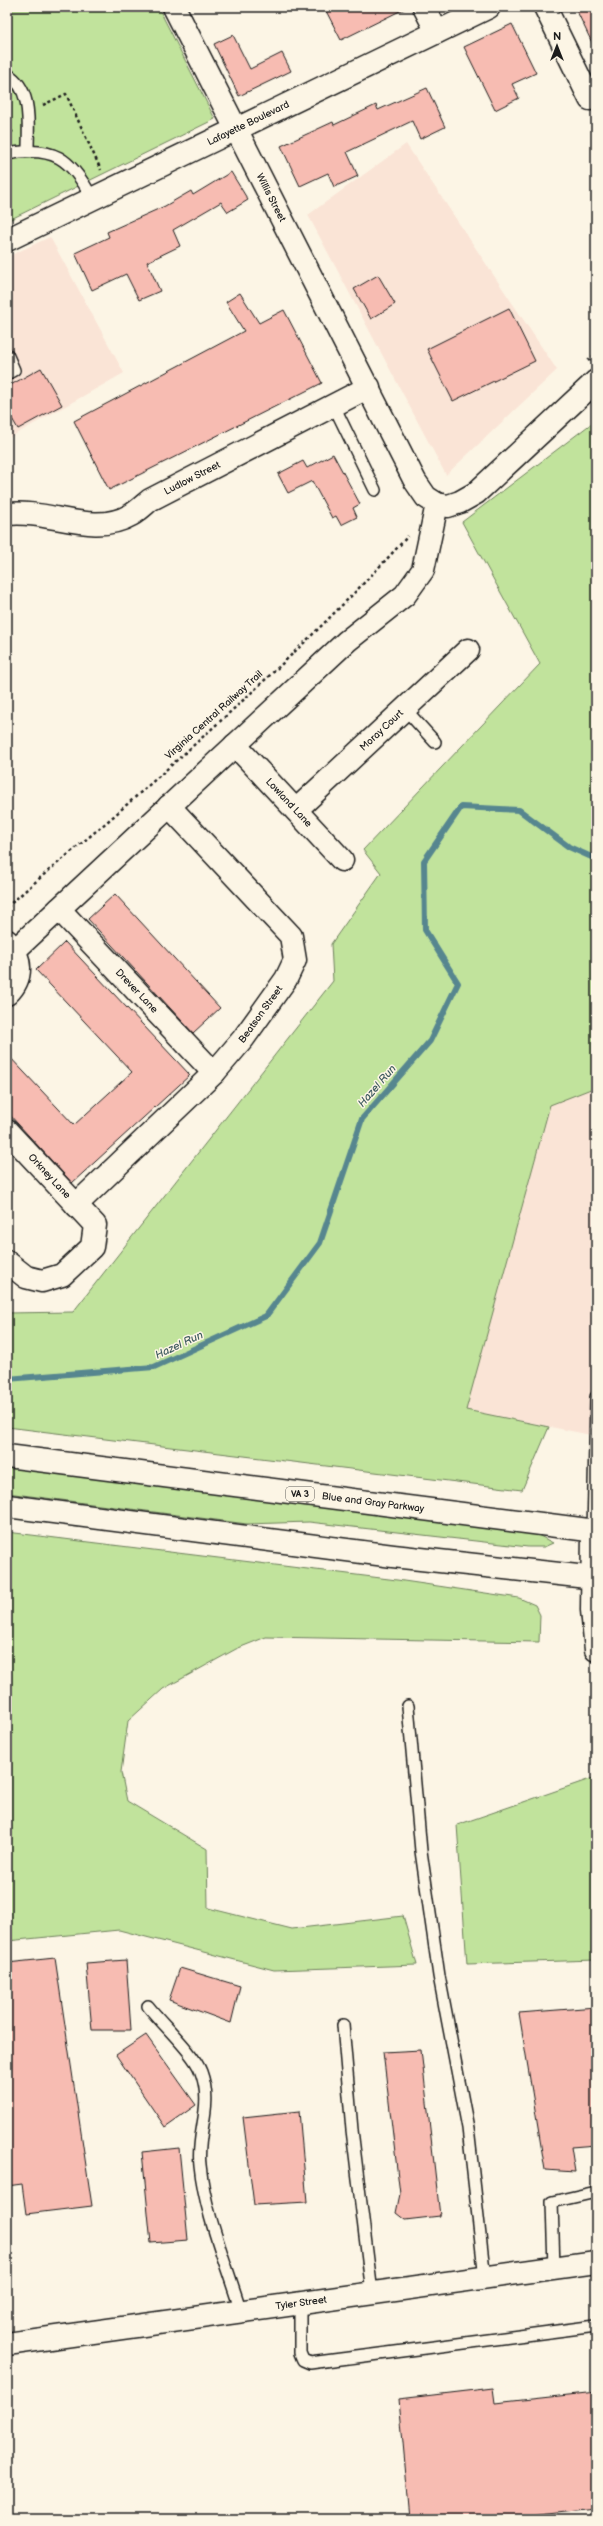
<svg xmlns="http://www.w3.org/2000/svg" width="603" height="2526" font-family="'Balsamiq Sans',sans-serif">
  <rect width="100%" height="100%" fill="#fcf5e5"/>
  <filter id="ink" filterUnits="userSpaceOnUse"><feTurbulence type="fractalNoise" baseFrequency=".025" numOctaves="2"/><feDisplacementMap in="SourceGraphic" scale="8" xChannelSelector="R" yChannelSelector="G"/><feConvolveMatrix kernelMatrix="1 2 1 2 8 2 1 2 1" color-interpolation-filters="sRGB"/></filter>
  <g filter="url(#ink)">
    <!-- built -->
    <g fill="#fae4d6">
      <polygon points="406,144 557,370 446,475 308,215"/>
      <polygon points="50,237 124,373 7,439 7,257"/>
      <polygon points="596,1087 596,1436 465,1410 550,1104"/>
    </g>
    <!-- green -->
    <g fill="#c1e39c" stroke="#6e805c">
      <polygon points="7,7 158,7 215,119 7,221"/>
      <polygon points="596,420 596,1087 550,1105 466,1410 549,1427 522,1490 7,1427 7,1313 73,1312 333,981 331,944 381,873 363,850 540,664 462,522"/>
      <polygon points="7,1466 538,1535 553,1543 544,1547 528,1547 309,1522 247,1524 7,1493"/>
      <polygon points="7,1532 397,1580 519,1598 535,1605 540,1615 539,1642 266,1637 236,1649 163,1689 128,1721 121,1772 127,1801 207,1849 208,1908 292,1929 403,1916 417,1965 274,1970 119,1930 7,1941"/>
      <polygon points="596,1777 596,1960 467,1964 457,1825"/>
    </g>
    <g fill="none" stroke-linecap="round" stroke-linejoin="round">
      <!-- stream -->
      <polyline stroke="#57868f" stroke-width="6" points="7,1379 154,1367 266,1316 320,1243 362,1119 430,1041 458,983 425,930 424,861 461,807 519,810 569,847 596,859"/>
    </g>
    <!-- building -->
    <g fill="#f7bcb2" stroke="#1c1c1c">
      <polygon points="324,7 408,7 341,40"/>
      <polygon points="575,7 596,7 596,51"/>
      <polygon points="512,24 536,73 512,84 519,98 495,110 464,47"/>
      <polygon points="233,35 250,69 282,53 291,71 239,96 214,44"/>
      <polygon points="427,88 445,127 420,139 412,121 347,152 358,176 334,187 328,173 300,186 281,146 333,122 334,125 376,105 378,110"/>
      <polygon points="231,172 248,200 228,212 221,202 173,230 180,246 147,262 160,291 139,300 126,274 92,290 75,253 109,237 107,232 165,206 191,191 193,195"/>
      <polygon points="378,275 395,304 371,319 354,289"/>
      <polygon points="240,293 259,323 284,310 322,383 109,490 74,421 244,331 226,302"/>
      <polygon points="509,308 535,361 453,401 427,349"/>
      <polygon points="41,368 62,405 18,429 7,410 7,387"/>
      <polygon points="333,454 360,504 353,508 357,517 341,525 336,516 332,518 312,481 288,493 278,474 303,461 307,468"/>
      <polygon points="115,894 220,1008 193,1033 88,919"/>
      <polygon points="65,942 190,1075 72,1183 7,1112 7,1054 74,1125 132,1072 36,970"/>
      <polygon points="55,1958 92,2206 26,2214 22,2184 7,2186 7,1963"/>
      <polygon points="126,1960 131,2030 92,2030 86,1963"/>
      <polygon points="180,1968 240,1986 231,2023 169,2000"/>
      <polygon points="596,2007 596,2145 571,2147 575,2172 545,2170 519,2013"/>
      <polygon points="146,2035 196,2105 165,2127 116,2055"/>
      <polygon points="421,2050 440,2216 405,2220 396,2213 400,2194 383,2052"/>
      <polygon points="299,2111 307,2202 254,2205 243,2117"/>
      <polygon points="179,2148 188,2240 151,2243 142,2152"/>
      <polygon points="493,2388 495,2403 596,2392 596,2508 491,2519 410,2519 399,2399"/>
    </g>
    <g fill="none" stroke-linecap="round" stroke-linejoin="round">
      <defs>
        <g id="lane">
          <path d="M7,74c26,15 21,50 21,76"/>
          <path d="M7,154c46,-9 64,4 85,44"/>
          <polyline points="7,354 14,370 7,374"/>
          <polyline points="334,406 375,490"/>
          <polyline points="405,709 435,742"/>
          <polyline points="593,1531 596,1397"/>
          <polyline points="408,1706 421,1851 439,1976 468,2128 485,2279"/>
          <path d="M148,2006c14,18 46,47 53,66 13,36 -5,59 -1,93 5,50 27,100 41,147"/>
          <polyline points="343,2025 352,2130 372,2293"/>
          <polyline points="554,2268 552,2202 596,2192"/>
          <polyline points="300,2304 300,2353 303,2360 310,2363 596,2326"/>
        </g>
        <g id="street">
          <path id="s1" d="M174,7l241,474 11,16 11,7 11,2 12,-4 16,-9 120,-112"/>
          <polyline points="424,7 437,32"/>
          <polyline points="545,7 590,99"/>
          <path id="s2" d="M7,514c42,-5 86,23 124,1 7,-4 13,-10 19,-15l219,-113"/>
          <path id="s3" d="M235,745l107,115"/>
          <path id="s4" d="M296,810l172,-160"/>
          <path id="s5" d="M59,909l155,164"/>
          <path d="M7,941c15,16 17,37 0,53"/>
          <polyline points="15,950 347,641 405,595 423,570 437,504"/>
          <path id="s6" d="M7,1131l88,94 -3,22 -30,28 -20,6 -16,-4 -19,-15"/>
          <path id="s7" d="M76,1205l138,-132 29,-34 43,-60 9,-19 -4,-24 -122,-130"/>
          <polyline points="593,1531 592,1610 596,1650"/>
          <path id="s8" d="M7,2344l589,-82"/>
        </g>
        <g id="secondary">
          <path id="s9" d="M7,240l482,-233"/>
        </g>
        <g id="highway">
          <path id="s10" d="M7,1456l589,75"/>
          <polyline points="7,1506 393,1556 596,1578"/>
        </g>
      </defs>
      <!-- lane casing -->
      <use href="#lane" stroke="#1c1c1c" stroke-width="14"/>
      <!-- street casing -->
      <use href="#street" stroke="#1c1c1c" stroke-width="25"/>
      <!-- secondary casing -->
      <use href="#secondary" stroke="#1c1c1c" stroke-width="25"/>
      <!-- highway casing -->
      <use href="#highway" stroke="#1c1c1c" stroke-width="25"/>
      <!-- path -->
      <g stroke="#1c1c1c" stroke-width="2.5" stroke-dasharray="3 3" stroke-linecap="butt">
        <polyline points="43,105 66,94 101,170"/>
        <polyline points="7,135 13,131"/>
        <polyline points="588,361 596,354"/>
        <path d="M7,907c35,-32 72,-61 108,-92 101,-89 202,-179 293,-279"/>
      </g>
      <!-- lane -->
      <use href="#lane" stroke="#fcf5e5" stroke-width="11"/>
      <!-- street -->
      <use href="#street" stroke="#fcf5e5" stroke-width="22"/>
      <!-- secondary -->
      <use href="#secondary" stroke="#fcf5e5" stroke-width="22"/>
      <!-- highway -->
      <use href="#highway" stroke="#fcf5e5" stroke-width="22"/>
    </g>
  </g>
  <g text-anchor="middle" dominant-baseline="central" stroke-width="3" stroke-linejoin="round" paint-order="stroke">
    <!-- shield labels -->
    <rect fill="#fcf5e5" stroke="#5f5d58" stroke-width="1" x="286" y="1487" width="28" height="14" rx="3"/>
    <g font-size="9" font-weight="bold" fill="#1c1c1c">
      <text x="300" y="1494">VA 3</text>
    </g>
    <!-- street labels -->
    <g font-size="10" fill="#1c1c1c" stroke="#fcf5e5">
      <text stroke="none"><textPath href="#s9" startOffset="268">Lafayette Boulevard</textPath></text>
      <text stroke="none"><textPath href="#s1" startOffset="214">Willis Street</textPath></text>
      <text stroke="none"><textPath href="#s2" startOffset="198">Ludlow Street</textPath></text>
      <text transform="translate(214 715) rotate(-42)">Virginia Central Railway Trail</text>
      <text stroke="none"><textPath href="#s4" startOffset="117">Moray Court</textPath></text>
      <text stroke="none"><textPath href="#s3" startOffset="79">Lowland Lane</textPath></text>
      <text stroke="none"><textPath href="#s5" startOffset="113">Drever Lane</textPath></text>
      <text stroke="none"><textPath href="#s7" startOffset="266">Beatson Street</textPath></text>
      <text stroke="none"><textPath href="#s6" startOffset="62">Orkney Lane</textPath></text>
      <text stroke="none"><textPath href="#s10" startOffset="369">Blue and Gray Parkway</textPath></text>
      <text stroke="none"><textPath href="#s8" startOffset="297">Tyler Street</textPath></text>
    </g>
    <!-- water labels -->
    <g font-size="11" font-style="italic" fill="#3e5a5f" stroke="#fcf5e5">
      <text transform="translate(377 1086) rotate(-49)">Hazel Run</text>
      <text transform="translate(179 1345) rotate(-25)">Hazel Run</text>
    </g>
  </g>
  <!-- margin -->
  <rect width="603" height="2526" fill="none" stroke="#fcf5e5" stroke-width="24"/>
  <rect x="12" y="12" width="579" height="2502" fill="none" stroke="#1c1c1c" stroke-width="1.5" filter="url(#ink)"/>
  <!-- north arrow -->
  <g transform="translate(557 46)" stroke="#fcf5e5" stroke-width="3" paint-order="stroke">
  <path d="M0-3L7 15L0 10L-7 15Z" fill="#1c1c1c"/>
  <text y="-6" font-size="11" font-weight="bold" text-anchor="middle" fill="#1c1c1c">N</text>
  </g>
</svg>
